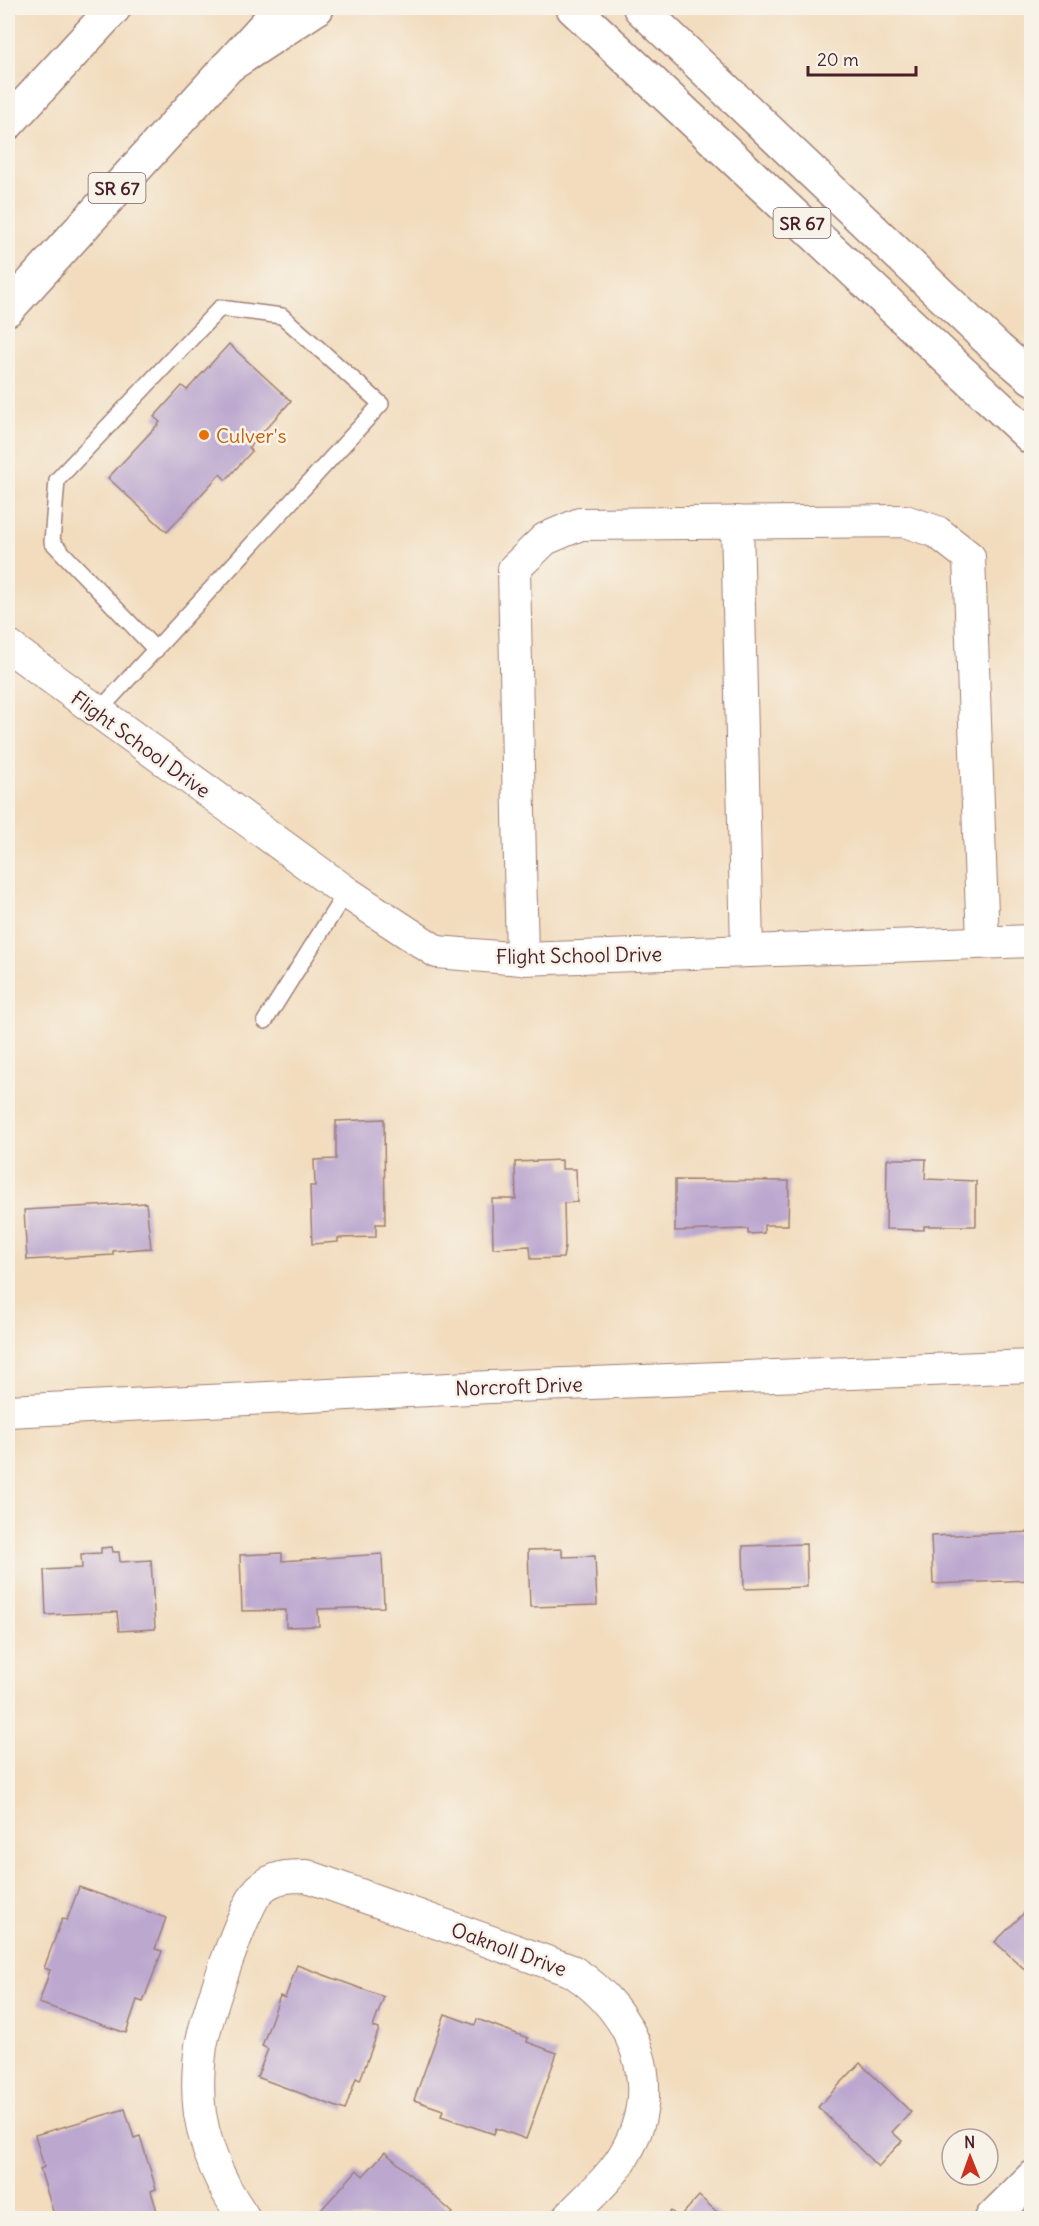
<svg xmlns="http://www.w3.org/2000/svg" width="1039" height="2226" font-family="Delius,sans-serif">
  <rect width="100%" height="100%" fill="#f7f3e8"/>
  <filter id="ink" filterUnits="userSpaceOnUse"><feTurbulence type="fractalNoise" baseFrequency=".0167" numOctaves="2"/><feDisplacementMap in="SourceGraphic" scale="12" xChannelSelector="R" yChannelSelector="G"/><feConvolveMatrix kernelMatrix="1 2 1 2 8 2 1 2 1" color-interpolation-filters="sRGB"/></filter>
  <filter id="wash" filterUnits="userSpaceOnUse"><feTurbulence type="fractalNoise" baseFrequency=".008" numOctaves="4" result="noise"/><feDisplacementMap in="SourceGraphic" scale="24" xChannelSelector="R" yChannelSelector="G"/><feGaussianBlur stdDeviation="1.35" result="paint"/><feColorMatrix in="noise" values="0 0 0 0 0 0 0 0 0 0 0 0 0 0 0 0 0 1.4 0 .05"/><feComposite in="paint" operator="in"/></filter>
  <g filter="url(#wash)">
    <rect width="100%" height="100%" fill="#f2dcbd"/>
    <g id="blocks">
      <!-- building -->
      <g fill="#bca7cf">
        <polygon points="229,344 291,401 249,447 252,451 226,480 220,474 167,532 108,478 160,422 154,417 182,386 187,390"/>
        <polygon points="384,1119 385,1224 376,1224 376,1237 338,1238 338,1242 312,1244 310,1186 315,1186 314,1160 336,1159 336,1121"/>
        <polygon points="887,1159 926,1159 925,1179 976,1181 976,1226 924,1226 924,1230 886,1229"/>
        <polygon points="562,1160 562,1169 576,1169 577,1202 564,1203 565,1247 563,1258 531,1259 530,1246 493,1248 492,1199 516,1199 515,1162"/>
        <polygon points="675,1180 789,1181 788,1225 764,1225 764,1233 748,1234 748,1229 675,1231"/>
        <polygon points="146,1203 151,1248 113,1251 113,1255 27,1260 24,1210"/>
        <polygon points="1032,1532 1032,1580 933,1584 931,1536"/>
        <polygon points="806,1544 807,1587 744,1589 743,1546"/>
        <polygon points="112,1547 113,1552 119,1552 120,1562 151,1560 155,1629 119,1631 117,1612 46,1615 44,1570 82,1568 81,1554 101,1553 101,1548"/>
        <polygon points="562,1549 562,1557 595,1556 597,1605 530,1607 528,1550"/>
        <polygon points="282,1553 282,1561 382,1554 384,1607 318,1609 319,1626 286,1627 286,1610 242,1611 240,1555"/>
        <polygon points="79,1887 166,1918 155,1949 162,1951 143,2002 137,2000 126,2033 39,2003 50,1970 44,1968 62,1919 67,1920"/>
        <polygon points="1032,1905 1032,1976 995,1942"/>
        <polygon points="297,1965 384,1997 373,2027 379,2029 360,2080 356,2078 345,2110 257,2077 268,2049 262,2046 280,1996 285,1998"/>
        <polygon points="445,2014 475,2025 477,2019 528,2038 527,2042 557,2053 526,2139 496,2128 494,2134 441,2116 443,2110 414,2100"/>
        <polygon points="860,2063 911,2112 892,2132 902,2141 878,2167 818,2107"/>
        <polygon points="125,2109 134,2138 140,2136 156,2189 151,2191 159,2218 55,2218 40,2169 44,2167 35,2135"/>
        <polygon points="385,2152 453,2213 449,2218 319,2218 324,2213 321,2210 357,2170 363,2176"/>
        <polygon points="699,2196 724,2218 665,2218 671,2211 679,2218"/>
      </g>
    </g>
  </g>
  <g filter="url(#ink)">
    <use href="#blocks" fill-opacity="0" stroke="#9e7e74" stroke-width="1.5"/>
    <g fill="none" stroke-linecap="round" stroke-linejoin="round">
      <defs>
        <g id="service">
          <polyline points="97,713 381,404 282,316 220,308 57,480 52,542 156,650"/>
          <polyline points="265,1021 346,892"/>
        </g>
        <g id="minor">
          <polyline points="737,522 747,950"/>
          <polyline points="8,646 346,892 437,952 522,959 1032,941"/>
          <polyline points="522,959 514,569 545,539 580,524 905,521 937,532 969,557 983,942"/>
          <polyline points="8,1411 490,1387 1032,1366"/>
          <path d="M244,2218c-7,-11 -15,-22 -21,-35 -11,-21 -19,-45 -23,-69 -3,-22 -2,-46 1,-68 5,-27 42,-141 59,-157 14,-13 30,-13 47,-13l265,95c64,41 94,117 51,186 -14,23 -37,42 -55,61"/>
        </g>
        <polyline id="tertiary" points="992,2218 1032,2178"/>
        <g id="primary">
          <polyline points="8,123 114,8"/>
          <polyline points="8,309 281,8"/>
        </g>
        <g id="motorway">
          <polyline points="573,8 1032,438"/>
          <polyline points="640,8 998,349 1032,378"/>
          <polyline points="227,67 317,8"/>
        </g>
      </defs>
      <!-- service casing -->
      <use href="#service" stroke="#9e7e74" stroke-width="18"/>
      <!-- minor casing -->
      <use href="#minor" stroke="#9e7e74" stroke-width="34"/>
      <!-- tertiary casing -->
      <use href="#tertiary" stroke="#9e7e74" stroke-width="36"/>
      <!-- primary casing -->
      <use href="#primary" stroke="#9e7e74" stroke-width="36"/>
      <!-- motorway casing -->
      <use href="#motorway" stroke="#9e7e74" stroke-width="36"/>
      <!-- service -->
      <use href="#service" stroke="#fff" stroke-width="15"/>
      <!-- minor -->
      <use href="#minor" stroke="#fff" stroke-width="32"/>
      <!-- tertiary -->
      <use href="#tertiary" stroke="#fff" stroke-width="33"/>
      <!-- primary -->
      <use href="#primary" stroke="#fff" stroke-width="33"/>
      <!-- motorway -->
      <use href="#motorway" stroke="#fff" stroke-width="33"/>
    </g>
  </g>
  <!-- markers -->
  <circle fill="#e8710a" stroke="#f7f3e8" stroke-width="2" cx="204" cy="435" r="6"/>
  <g text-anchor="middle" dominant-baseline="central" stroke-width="5" stroke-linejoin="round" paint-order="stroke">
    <!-- shield labels -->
    <g fill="#f7f3e8" stroke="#7e5f64" stroke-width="1.5">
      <rect x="88.5" y="173" width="57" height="30" rx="4.5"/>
      <rect x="773.5" y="208" width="57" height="30" rx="4.5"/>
    </g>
    <g font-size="18" font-weight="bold" fill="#4a1f2b">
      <text x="117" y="188">SR 67</text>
      <text x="802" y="223">SR 67</text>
    </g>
    <!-- food labels -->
    <g font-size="20" fill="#c56008" stroke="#f7f3e8" text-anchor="start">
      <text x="216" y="435">Culver's</text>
    </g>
    <!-- street labels -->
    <g font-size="20" fill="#4a1f2b" stroke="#f7f3e8">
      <text transform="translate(141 744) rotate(36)">Flight School Drive</text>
      <text transform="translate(579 955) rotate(-1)">Flight School Drive</text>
      <text transform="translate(519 1386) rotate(-2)">Norcroft Drive</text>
      <text transform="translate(509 1949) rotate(20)">Oaknoll Drive</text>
    </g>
  </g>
  <!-- margin -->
  <rect width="1039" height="2226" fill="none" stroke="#f7f3e8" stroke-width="30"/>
  <!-- north arrow -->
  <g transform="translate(970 2157) rotate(359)"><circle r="28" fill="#f7f3e8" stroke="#b29e9c" stroke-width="1.5"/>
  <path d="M0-4.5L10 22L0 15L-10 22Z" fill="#c8321e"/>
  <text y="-9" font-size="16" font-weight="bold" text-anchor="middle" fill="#4a1f2b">N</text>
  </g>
  <!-- scale -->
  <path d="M808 66v9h108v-9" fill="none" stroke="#4a1f2b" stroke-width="3"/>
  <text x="817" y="66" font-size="18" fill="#4a1f2b" stroke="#f7f3e8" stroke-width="4.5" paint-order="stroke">20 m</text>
</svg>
